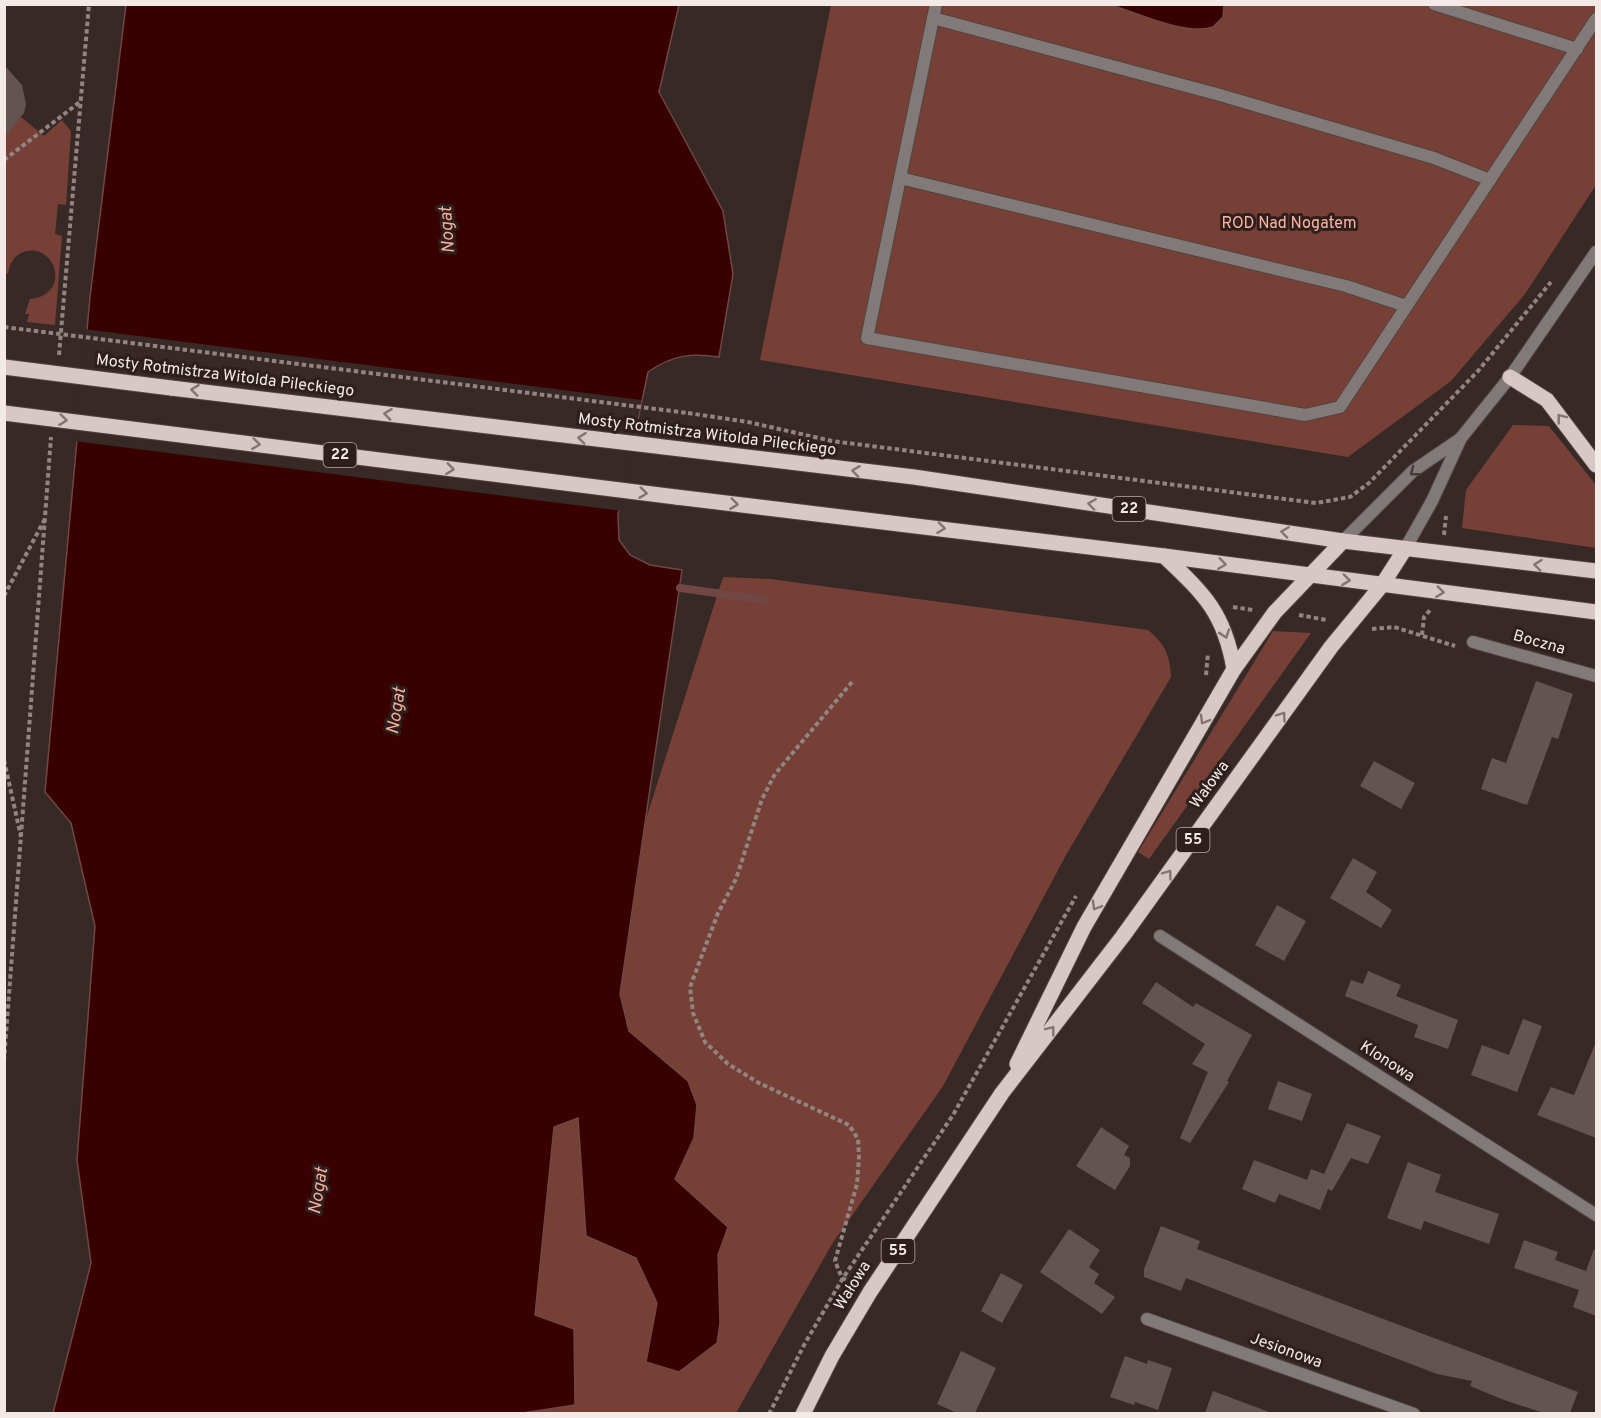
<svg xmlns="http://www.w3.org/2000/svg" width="1601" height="1418" font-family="Overpass,sans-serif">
  <rect width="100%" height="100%" fill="#372926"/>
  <!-- green -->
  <g fill="#774036">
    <polygon points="831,5 1596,5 1596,185 1525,294 1451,381 1348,457 760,360"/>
    <path d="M21,117l23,19 18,-16 9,11 -5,74 -8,-1 -3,30 7,2 -7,89 -28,-3 2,-8h-4l5,-15c45,-5 23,-63 -11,-45 -7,5 -10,12 -11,20l-3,-1v-146z"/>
    <polygon points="1513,425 1549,426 1596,485 1596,548 1462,528 1466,490"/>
    <path d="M723,577l47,2 378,51c17,14 22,25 23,47l-105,178 -123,231 -111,158 -96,169 -220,1 59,-9 -40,-90 19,-189 24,-8 8,118 50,22 21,45 -10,59 73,-39 -2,-68 10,-28 -53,-48 19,-41 -6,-57 -59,-50 -9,-37 26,-175z"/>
    <polygon points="1273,631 1311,633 1149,859 1138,852"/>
  </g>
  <!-- water -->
  <g fill="#380100" stroke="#704745" stroke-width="1.5">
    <path d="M126,5h553l-20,87 64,119 10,63 -14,83c-28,-4 -47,-2 -71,15l-30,142 1,26 11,15 20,10 32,5 -62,424 9,37 59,50 9,24 -3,33 -19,41 53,48 -10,28 2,68 -3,20 -38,29 -33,-10 11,-59 -21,-45 -50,-22 -8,-118 -24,9 -19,188 39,14 1,76 -59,9 -463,-1 38,-150 -14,-103 18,-234 -24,-103 -26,-31 45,-495z"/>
    <path d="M1111,5h113l-1,12 -10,10c-26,9 -76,-14 -102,-22z"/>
  </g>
  <!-- pier -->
  <polygon fill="#372926" points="84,329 641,400 622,511 74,441"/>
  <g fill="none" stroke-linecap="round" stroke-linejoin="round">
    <!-- stream -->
    <polyline stroke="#704745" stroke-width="8" points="680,588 766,600"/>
  </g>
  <!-- building -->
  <g fill="#645451">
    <polygon points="4,65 22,85 26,104 24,113 4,138"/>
    <polygon points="1536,681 1573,694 1558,739 1552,737 1527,805 1481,789 1492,758 1506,763"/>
    <polygon points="1374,761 1415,783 1401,809 1360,786"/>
    <polygon points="1353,858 1377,872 1366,892 1392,910 1381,928 1330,898"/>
    <polygon points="1277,905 1306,921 1284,961 1255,945"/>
    <polygon points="1368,971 1401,985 1396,996 1458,1020 1448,1049 1414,1037 1418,1025 1345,996 1351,980 1363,984"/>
    <polygon points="1156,982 1193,1007 1196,1003 1252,1035 1227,1081 1229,1082 1190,1143 1180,1138 1208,1072 1192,1064 1205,1044 1142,1003"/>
    <polygon points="1523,1019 1542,1026 1517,1092 1471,1075 1482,1045 1509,1055"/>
    <polygon points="1596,1042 1596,1138 1537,1115 1551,1087 1574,1095"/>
    <polygon points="1278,1081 1312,1094 1302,1121 1268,1109"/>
    <polygon points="1347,1123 1381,1136 1368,1164 1351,1158 1332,1191 1328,1189 1320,1210 1279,1194 1275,1203 1242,1189 1254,1160 1307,1180 1311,1169 1324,1174"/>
    <polygon points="1101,1127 1129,1146 1124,1155 1130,1158 1130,1166 1115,1190 1076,1166"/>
    <polygon points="1408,1162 1441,1175 1435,1192 1499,1214 1489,1244 1424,1221 1421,1230 1387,1218"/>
    <polygon points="1161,1226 1200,1241 1197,1249 1578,1392 1570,1413 1544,1413 1504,1400 1470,1386 1472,1381 1437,1374 1186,1278 1181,1291 1144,1277 1144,1269"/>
    <polygon points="1069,1229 1100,1250 1089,1267 1099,1274 1094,1283 1115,1297 1102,1314 1040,1272"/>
    <polygon points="1524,1240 1558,1252 1555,1260 1586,1271 1594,1249 1596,1249 1596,1316 1573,1307 1579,1290 1514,1268"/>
    <polygon points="1001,1273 1023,1285 1002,1323 981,1311"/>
    <polygon points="961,1351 996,1368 975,1413 957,1413 937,1404"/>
    <polygon points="1125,1356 1147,1364 1148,1360 1172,1368 1158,1410 1135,1402 1134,1405 1110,1397"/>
    <polygon points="1213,1391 1269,1412 1268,1413 1205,1413"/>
  </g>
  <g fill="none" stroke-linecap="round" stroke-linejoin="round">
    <defs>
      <g id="service">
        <polyline points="936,4 867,338 1305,415 1340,407 1596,19"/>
        <polyline points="1434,4 1577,49"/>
        <polyline points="933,18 1220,95 1434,158 1490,180"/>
        <polyline points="900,178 1346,286 1406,306"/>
      </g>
      <g id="minor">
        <polyline points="1343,541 1413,471 1460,439"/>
        <polyline points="1405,549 1432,501 1461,438 1510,377 1596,252"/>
        <polyline points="1473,642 1596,676"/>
        <polyline points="1160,936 1596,1215"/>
        <polyline points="1147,1319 1414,1414"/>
      </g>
      <g id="primary">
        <polyline points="1510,377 1547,400 1596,465"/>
        <polyline points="171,388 914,477 1343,541 1596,571"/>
        <polyline points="676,497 1164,556 1596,612"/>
        <path d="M1164,556c40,38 60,56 70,113"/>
        <polyline points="1017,1064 1084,927 1234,669 1275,612 1343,541"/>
        <polyline points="803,1414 832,1356 870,1292 1002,1093 1123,936 1331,647 1382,585 1405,549"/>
      </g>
    </defs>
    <!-- service casing -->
    <use href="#service" stroke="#514441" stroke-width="14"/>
    <!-- minor casing -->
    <use href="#minor" stroke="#514441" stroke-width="14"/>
    <!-- primary casing -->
    <use href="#primary" stroke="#514441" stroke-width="17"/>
    <!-- path -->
    <g stroke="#918583" stroke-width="4" stroke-dasharray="4.5 3" stroke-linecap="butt">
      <polyline points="4,160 80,102"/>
      <polyline points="59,355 89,4"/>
      <polyline points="688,413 748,422 832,441 1316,503 1350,497 1369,483 1478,371 1551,282"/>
      <polyline points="1444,535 1446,516"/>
      <polyline points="4,596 46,517"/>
      <polyline points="1233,607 1253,610"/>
      <polyline points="1299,615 1327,620"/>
      <polyline points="1372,629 1394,627 1455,646"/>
      <polyline points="1422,635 1424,617 1431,609"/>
      <polyline points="1206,675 1208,653"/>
      <polyline points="852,682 775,774 762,799 736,879 718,913 690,987 693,1013 705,1042 728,1064 759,1083 849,1125 858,1139 859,1157 857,1184 835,1261 842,1278 853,1284"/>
      <polyline points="4,760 21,837"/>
      <polyline points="4,1061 51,437"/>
      <polyline points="769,1414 804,1345 843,1278 953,1115 1076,896"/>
    </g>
    <!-- service -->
    <use href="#service" stroke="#827a79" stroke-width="12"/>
    <!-- minor -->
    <use href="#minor" stroke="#827a79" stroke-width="12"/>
    <!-- primary -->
    <use href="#primary" stroke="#d8c8c5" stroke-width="15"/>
    <defs>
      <g id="primary-bridge">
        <polyline points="4,367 171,388"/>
        <polyline points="4,413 676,497"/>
      </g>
    </defs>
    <!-- primary-bridge casing -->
    <use href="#primary-bridge" stroke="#514441" stroke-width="17" stroke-linecap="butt"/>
    <!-- path-bridge -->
    <polyline stroke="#918583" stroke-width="4" stroke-dasharray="4.5 3" stroke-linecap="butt" points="4,327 688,413"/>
    <!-- primary-bridge -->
    <use href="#primary-bridge" stroke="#d8c8c5" stroke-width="15"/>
  </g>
  <!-- one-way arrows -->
  <defs><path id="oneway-chevron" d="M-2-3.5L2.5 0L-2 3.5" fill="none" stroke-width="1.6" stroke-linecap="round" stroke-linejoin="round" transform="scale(1.5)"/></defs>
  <g stroke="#827470">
    <use href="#oneway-chevron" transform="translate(195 390) rotate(-173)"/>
    <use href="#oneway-chevron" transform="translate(388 414) rotate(-173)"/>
    <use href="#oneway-chevron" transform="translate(1561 418) rotate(-128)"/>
    <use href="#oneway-chevron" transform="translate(63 420) rotate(7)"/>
    <use href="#oneway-chevron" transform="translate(582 438) rotate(-173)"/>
    <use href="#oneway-chevron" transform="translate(256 444) rotate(7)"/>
    <use href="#oneway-chevron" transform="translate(450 469) rotate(7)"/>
    <use href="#oneway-chevron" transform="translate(856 471) rotate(-173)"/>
    <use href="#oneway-chevron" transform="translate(643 493) rotate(7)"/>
    <use href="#oneway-chevron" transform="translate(734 504) rotate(7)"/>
    <use href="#oneway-chevron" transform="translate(1092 504) rotate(-172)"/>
    <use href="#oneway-chevron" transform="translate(941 528) rotate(7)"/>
    <use href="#oneway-chevron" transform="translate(1285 532) rotate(-172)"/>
    <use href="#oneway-chevron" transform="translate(1222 564) rotate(8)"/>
    <use href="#oneway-chevron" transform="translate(1538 565) rotate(-174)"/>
    <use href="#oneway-chevron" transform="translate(1346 580) rotate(7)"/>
    <use href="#oneway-chevron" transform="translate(1440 592) rotate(7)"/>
    <use href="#oneway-chevron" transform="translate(1225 634) rotate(71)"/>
    <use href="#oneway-chevron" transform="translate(1282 716) rotate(-54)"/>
    <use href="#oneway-chevron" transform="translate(1204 720) rotate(120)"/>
    <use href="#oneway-chevron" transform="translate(1168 874) rotate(-54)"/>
    <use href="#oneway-chevron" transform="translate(1096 906) rotate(120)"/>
    <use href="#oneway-chevron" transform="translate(1051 1030) rotate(-52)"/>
  </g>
  <use stroke="#463a38" href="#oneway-chevron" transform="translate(1414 472) rotate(142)"/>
  <g text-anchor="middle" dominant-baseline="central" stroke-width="6" stroke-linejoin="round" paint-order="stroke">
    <!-- shield labels -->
    <g fill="#2d1f1c" stroke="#b8acaa" stroke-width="1.5">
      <rect x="323.5" y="443" width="33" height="24" rx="4.5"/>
      <rect x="1112.5" y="497" width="33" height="24" rx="4.5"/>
      <rect x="1176.5" y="828" width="33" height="24" rx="4.5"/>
      <rect x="881.5" y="1239" width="33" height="24" rx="4.5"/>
    </g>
    <g font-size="15" font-weight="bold" fill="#f3e9e7">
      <text x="340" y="455">22</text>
      <text x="1129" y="509">22</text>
      <text x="1193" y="840">55</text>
      <text x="898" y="1251">55</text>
    </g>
    <!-- park labels -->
    <g font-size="16" fill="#ffb2a3" stroke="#2d1f1c">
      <text x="1289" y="224">ROD Nad Nogatem</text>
    </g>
    <!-- street labels -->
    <g font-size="16" fill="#f3e9e7" stroke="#2d1f1c">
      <text transform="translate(225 376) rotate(7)">Mosty Rotmistrza Witolda Pileckiego</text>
      <text transform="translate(707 435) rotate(7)">Mosty Rotmistrza Witolda Pileckiego</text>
      <text transform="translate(1539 643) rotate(16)">Boczna</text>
      <text transform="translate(1210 785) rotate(-54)">Wałowa</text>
      <text transform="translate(1387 1062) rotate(33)">Klonowa</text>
      <text transform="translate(853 1286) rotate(-58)">Wałowa</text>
      <text transform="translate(1286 1351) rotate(20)">Jesionowa</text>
    </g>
    <!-- water labels -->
    <g font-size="18" font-style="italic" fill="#f8ac9d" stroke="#2d1f1c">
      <text transform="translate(448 230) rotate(-94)">Nogat</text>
      <text transform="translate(397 711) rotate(-81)">Nogat</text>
      <text transform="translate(319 1191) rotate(-81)">Nogat</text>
    </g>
  </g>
  <!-- border -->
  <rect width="1601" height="1418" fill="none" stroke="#f3e9e7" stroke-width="12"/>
</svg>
